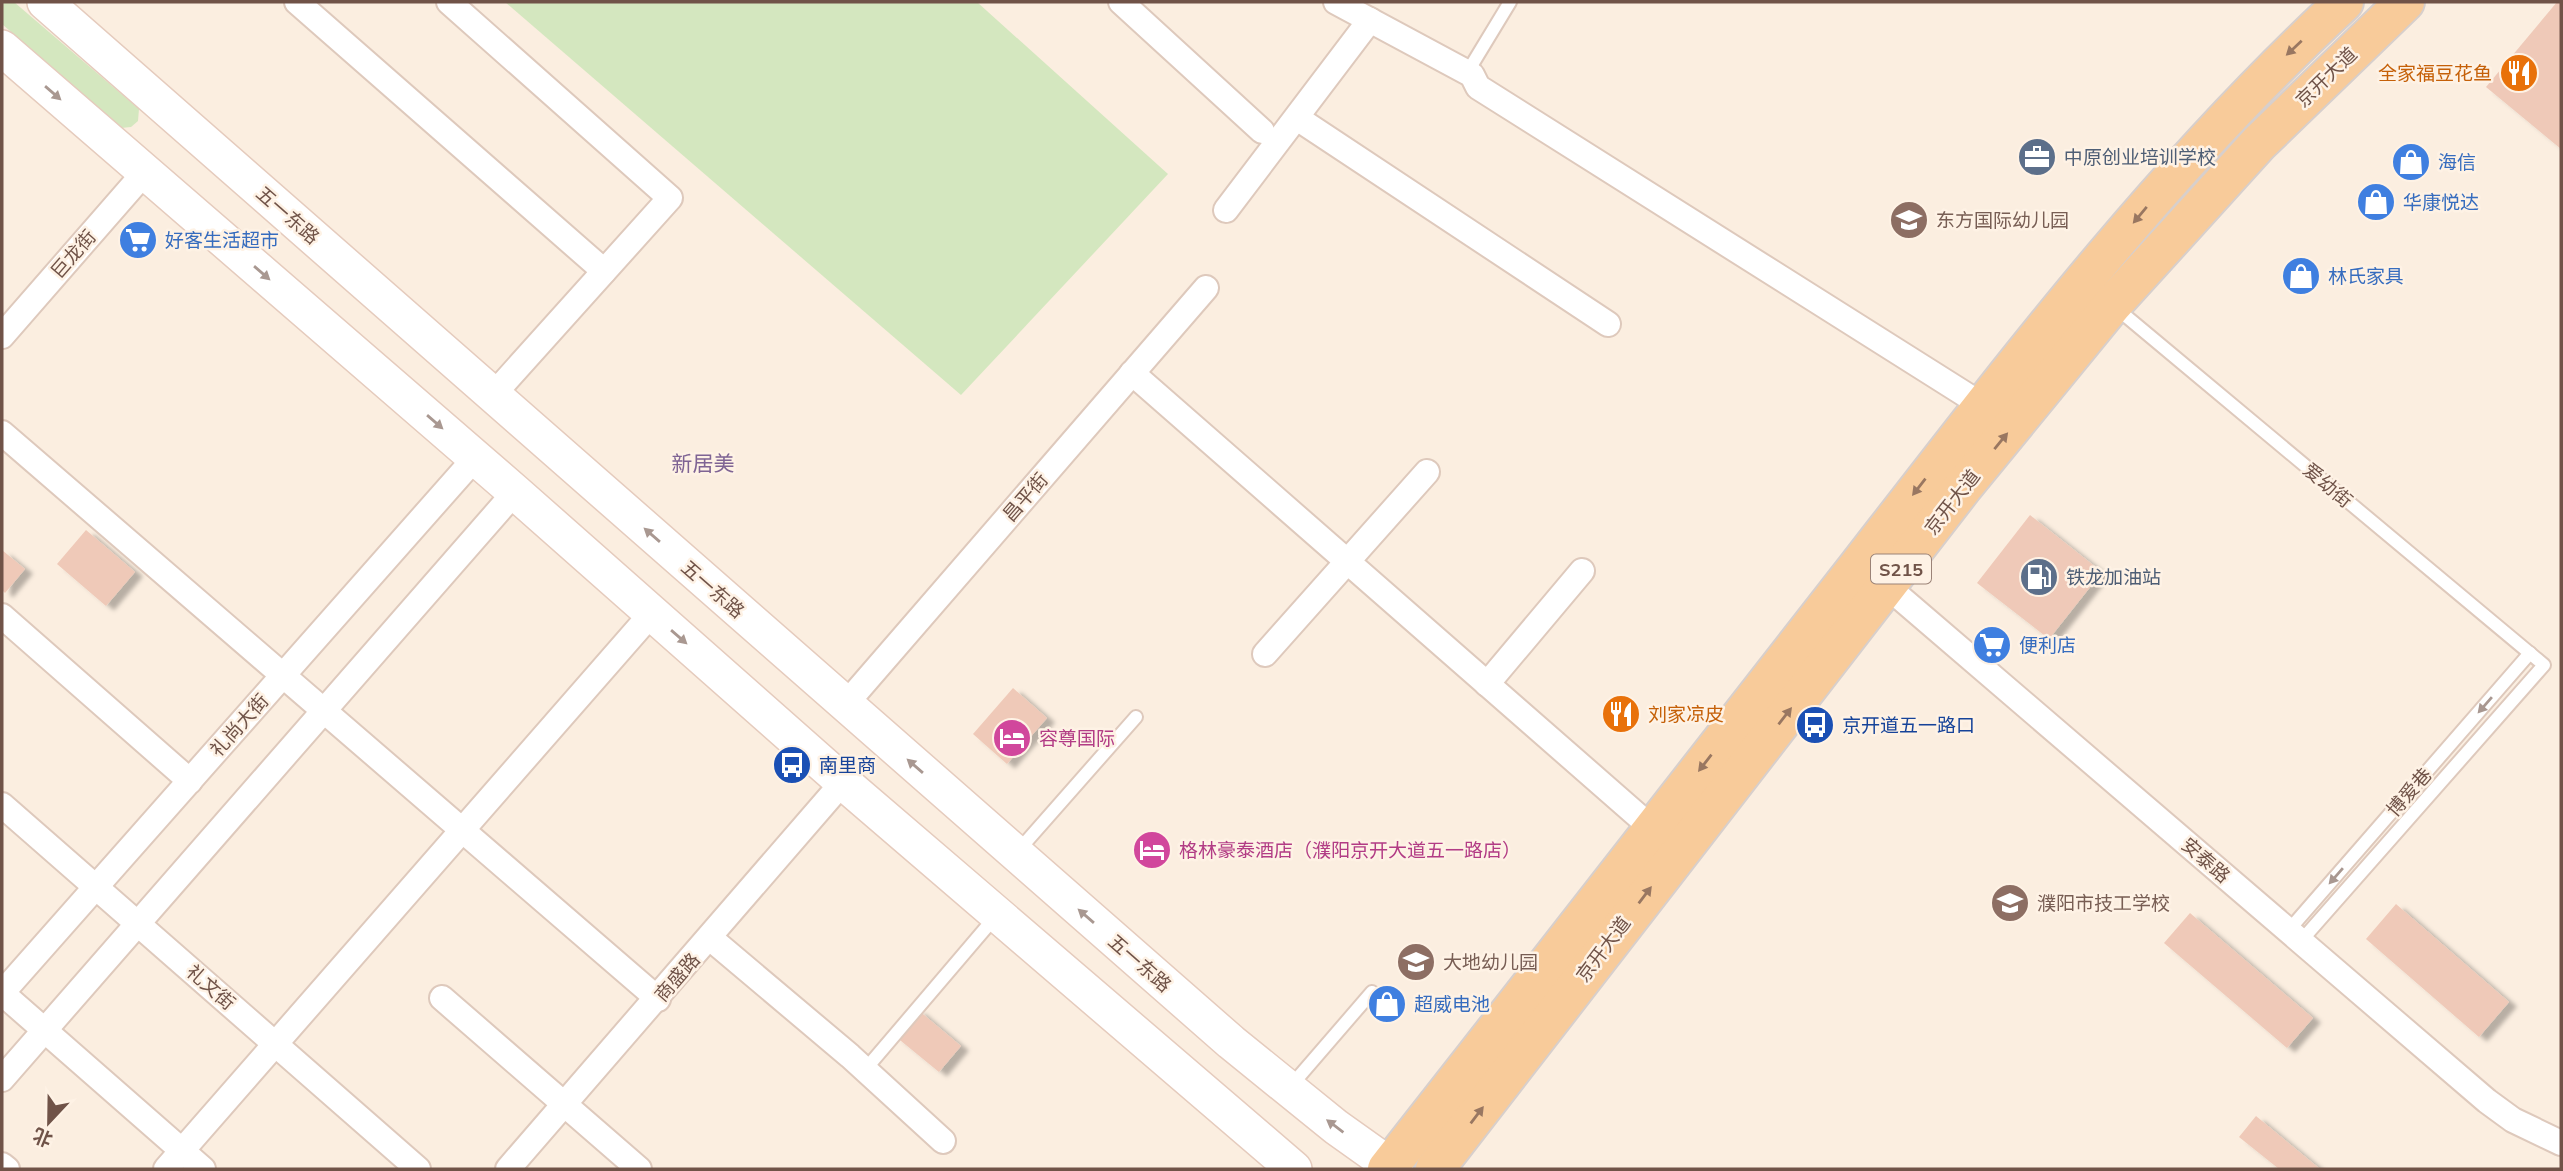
<svg xmlns="http://www.w3.org/2000/svg" width="2563" height="1171" font-family="Mulish,'Noto Sans SC',sans-serif">
  <defs>
    <filter id="shadow"><feDropShadow dx="8" dy="4.5" stdDeviation="2" flood-color="#0004"/></filter>
  </defs>
  <rect width="100%" height="100%" fill="#fbeee0"/>
  <!-- green -->
  <g fill="#d4e7bf">
    <polygon points="2,2 14,2 139,109 138,121 131,127 121,128 2,24"/>
    <polygon points="505,2 977,2 1168,174 961,395"/>
  </g>
  <!-- building -->
  <g fill="#efc9b8" filter="url(#shadow)">
    <polygon points="2557,2 2561,2 2561,149 2486,87"/>
    <polygon points="2030,515 2102,572 2049,639 1977,583"/>
    <polygon points="86,530 135,572 106,606 57,564"/>
    <polygon points="2,550 25,569 5,593 2,590"/>
    <polygon points="1013,688 1047,718 1007,764 973,734"/>
    <polygon points="2396,904 2509,1002 2479,1037 2366,939"/>
    <polygon points="2190,913 2313,1018 2287,1048 2164,943"/>
    <polygon points="917,1009 961,1046 939,1072 895,1036"/>
    <polygon points="2256,1116 2320,1169 2279,1169 2239,1137"/>
  </g>
  <g fill="none" stroke-linecap="round" stroke-linejoin="round">
    <defs>
      <g id="lane">
        <polyline points="1472,75 1473,63 1510,2"/>
        <polyline points="2115,307 2544,665 2301,941"/>
        <polyline points="1018,851 1136,717"/>
        <polyline points="2288,931 2530,653"/>
        <polyline points="864,1071 996,916"/>
        <polyline points="1290,1087 1372,992"/>
      </g>
      <g id="street">
        <polyline points="297,2 604,271"/>
        <polyline points="449,2 670,198 493,395"/>
        <polyline points="1121,2 1262,131"/>
        <polyline points="1336,2 1472,75 1478,87 1982,405"/>
        <polyline points="1297,118 1608,324"/>
        <polyline points="1226,210 1370,20"/>
        <polyline points="2,336 145,172"/>
        <polyline points="1132,373 1653,829"/>
        <polyline points="2,433 658,999"/>
        <polyline points="1875,576 2487,1101 2513,1120 2561,1143"/>
        <polyline points="2,616 190,781"/>
        <polyline points="1265,654 1427,472"/>
        <polyline points="1487,684 1582,571"/>
        <polyline points="845,705 1206,288"/>
        <polyline points="2,805 418,1169"/>
        <polyline points="710,938 850,1056 943,1141"/>
        <polyline points="2,993 476,457"/>
        <polyline points="2,993 203,1169"/>
        <polyline points="442,998 639,1169"/>
        <polyline points="2,1079 515,492"/>
        <polyline points="2,1165 7,1169"/>
        <polyline points="166,1169 652,613"/>
        <polyline points="508,1169 843,782"/>
      </g>
      <g id="secondary">
        <polyline points="45,2 1231,1042 1336,1127 1395,1169"/>
        <polyline points="2,48 515,492 843,782 1294,1169"/>
      </g>
      <g id="primary">
        <path d="M1387,1169c158,-201 315,-403 472,-604 152,-196 303,-395 485,-563"/>
        <polyline points="1435,1169 1963,487 2112,305 2259,143 2405,2"/>
      </g>
    </defs>
    <!-- lane casing -->
    <use href="#lane" stroke="#dec9bc" stroke-width="16"/>
    <!-- street casing -->
    <use href="#street" stroke="#dec9bc" stroke-width="28"/>
    <!-- secondary casing -->
    <use href="#secondary" stroke="#e5cbbd" stroke-width="38"/>
    <!-- primary casing -->
    <use href="#primary" stroke="#d7cfcc" stroke-width="42"/>
    <!-- lane -->
    <use href="#lane" stroke="#fff" stroke-width="12"/>
    <!-- street -->
    <use href="#street" stroke="#fff" stroke-width="24"/>
    <!-- secondary -->
    <use href="#secondary" stroke="#fff" stroke-width="35"/>
    <!-- primary -->
    <use href="#primary" stroke="#f8cb9a" stroke-width="38"/>
  </g>
  <!-- one-way arrows -->
  <defs><path id="oneway-solid" d="M-6-.8H1V-3.2L6.5 0L1 3.2V.8H-6Z" transform="scale(1.75)"/></defs>
  <g fill="#997761">
    <use href="#oneway-solid" transform="translate(2294 48) rotate(137)"/>
    <use href="#oneway-solid" transform="translate(2140 215) rotate(130)"/>
    <use href="#oneway-solid" transform="translate(2001 441) rotate(-51)"/>
    <use href="#oneway-solid" transform="translate(1919 487) rotate(128)"/>
    <use href="#oneway-solid" transform="translate(1785 716) rotate(-52)"/>
    <use href="#oneway-solid" transform="translate(1705 763) rotate(128)"/>
    <use href="#oneway-solid" transform="translate(1645 895) rotate(-53)"/>
    <use href="#oneway-solid" transform="translate(1477 1115) rotate(-53)"/>
  </g>
  <g fill="#a99891">
    <use href="#oneway-solid" transform="translate(53 93) rotate(41)"/>
    <use href="#oneway-solid" transform="translate(262 273) rotate(41)"/>
    <use href="#oneway-solid" transform="translate(435 422) rotate(41)"/>
    <use href="#oneway-solid" transform="translate(652 535) rotate(-139)"/>
    <use href="#oneway-solid" transform="translate(679 637) rotate(41)"/>
    <use href="#oneway-solid" transform="translate(2485 705) rotate(131)"/>
    <use href="#oneway-solid" transform="translate(915 766) rotate(-139)"/>
    <use href="#oneway-solid" transform="translate(2336 876) rotate(131)"/>
    <use href="#oneway-solid" transform="translate(1086 916) rotate(-139)"/>
    <use href="#oneway-solid" transform="translate(1335 1126) rotate(-143)"/>
  </g>
  <!-- icons -->
  <defs>
    <symbol id="restaurant-disc" viewBox="-11 -11 22 22"><circle r="9.5" fill="#e8710a" stroke="#fef2e5"/><path d="M-5-6h1v4h1v-4h1v4h1v-4h1v5L-1.5 .5V6h-2V.5L-5-1ZM5-6V6H3V1.5H1.5Q1.5-4 5-6Z" fill="#fff"/></symbol>
    <symbol id="office-disc" viewBox="-11 -11 22 22"><circle r="9.5" fill="#5c6f8a" stroke="#fef2e5"/><path d="M-6-3h4V-5.5h4V-3h4V5H-6ZM-1-4.5V-3h2v-1.5ZM-6 0V1H6V0Z" fill="#fff"/></symbol>
    <symbol id="shop-disc" viewBox="-11 -11 22 22"><circle r="9.5" fill="#3f7fe0" stroke="#fef2e5"/><path d="M-5-2.5h2.3a2.7 3.5 0 0 1 5.4 0H5L5.5 6h-11ZM-1.5-2.5h3a1.5 2.3 0 0 0-3 0Z" fill="#fff"/></symbol>
    <symbol id="school-disc" viewBox="-11 -11 22 22"><circle r="9.5" fill="#8d6e63" stroke="#fef2e5"/><path d="M0-5L7-2L0 1L-7-2ZM-4 1L0 2.5L4 1V4Q0 6-4 4Z" fill="#fff"/></symbol>
    <symbol id="supermarket-disc" viewBox="-11 -11 22 22"><circle r="9.5" fill="#3f7fe0" stroke="#fef2e5"/><path d="M-6-5.5h2.5l.6 2H6L4.5 2H-2.5L-4.4-4H-6ZM-1.5 3.2a1.3 1.3 0 1 0 .1 0ZM3 3.2a1.3 1.3 0 1 0 .1 0Z" fill="#fff"/></symbol>
    <symbol id="fuel-disc" viewBox="-11 -11 22 22"><circle r="9.5" fill="#5c6f8a" stroke="#fef2e5"/><path d="M-5.5-6h7V0h2V4h1.3V-2.5L3-4.5l.8-.8L6-3V5H2.5V1h-1V6h-7ZM-4.2-4.7v3.2H.2V-4.7Z" fill="#fff"/></symbol>
    <symbol id="bus-disc" viewBox="-11 -11 22 22"><circle r="9.5" fill="#1a4fb4" stroke="#fef2e5"/><path d="M-5-6H5V4H4V6H2V4H-2V6H-4V4H-5ZM-3.5-4V0h7V-4ZM-3.5 1.2v1.5H-2V1.2ZM2 1.2v1.5H3.5V1.2Z" fill="#fff"/></symbol>
    <symbol id="hotel-disc" viewBox="-11 -11 22 22"><circle r="9.5" fill="#d1479c" stroke="#fef2e5"/><path d="M-6-4.5h1.5V1H6V5H4.5V3h-9V5H-6ZM-4 0a1.8 1.8 0 1 1 3.6 0ZM.5 0V-2.5h3Q6-2.5 6 0Z" fill="#fff"/></symbol>
  </defs>
  <g fill-rule="evenodd">
    <use href="#restaurant-disc" x="2497" y="51" width="44" height="44"/>
    <use href="#office-disc" x="2015" y="135" width="44" height="44"/>
    <use href="#shop-disc" x="2389" y="140" width="44" height="44"/>
    <use href="#shop-disc" x="2354" y="180" width="44" height="44"/>
    <use href="#school-disc" x="1887" y="198" width="44" height="44"/>
    <use href="#supermarket-disc" x="116" y="218" width="44" height="44"/>
    <use href="#shop-disc" x="2279" y="254" width="44" height="44"/>
    <use href="#fuel-disc" x="2017" y="555" width="44" height="44"/>
    <use href="#supermarket-disc" x="1970" y="623" width="44" height="44"/>
    <use href="#restaurant-disc" x="1599" y="692" width="44" height="44"/>
    <use href="#bus-disc" x="1793" y="703" width="44" height="44"/>
    <use href="#hotel-disc" x="990" y="716" width="44" height="44"/>
    <use href="#bus-disc" x="770" y="743" width="44" height="44"/>
    <use href="#hotel-disc" x="1130" y="828" width="44" height="44"/>
    <use href="#school-disc" x="1988" y="881" width="44" height="44"/>
    <use href="#school-disc" x="1394" y="940" width="44" height="44"/>
    <use href="#shop-disc" x="1365" y="982" width="44" height="44"/>
  </g>
  <g text-anchor="middle" dominant-baseline="central" stroke-width="5" stroke-linejoin="round" paint-order="stroke">
    <!-- shield labels -->
    <rect fill="#fef2e5" stroke="#9b8377" stroke-width="2" x="1871" y="554.5" width="60" height="29" rx="5"/>
    <g font-size="18" font-weight="bold" fill="#705348">
      <text x="1901" y="569">S215</text>
    </g>
    <!-- food labels -->
    <g font-size="19" fill="#c56008" stroke="#fef2e5" text-anchor="end">
      <text x="2492" y="73">全家福豆花鱼</text>
      <text x="1648" y="714" text-anchor="start">刘家凉皮</text>
    </g>
    <!-- street labels -->
    <g font-size="19" fill="#705348" stroke="#fef2e5">
      <text transform="translate(2326 77) rotate(-44)">京开大道</text>
      <text transform="translate(288 215) rotate(41)">五一东路</text>
      <text transform="translate(73 254) rotate(-49)">巨龙街</text>
      <text transform="translate(2328 485) rotate(40)">爱幼街</text>
      <text transform="translate(1025 497) rotate(-49)">昌平街</text>
      <text transform="translate(1952 502) rotate(-52)">京开大道</text>
      <text transform="translate(713 589) rotate(41)">五一东路</text>
      <text transform="translate(239 725) rotate(-48)">礼尚大街</text>
      <text transform="translate(2409 792) rotate(-49)">博爱巷</text>
      <text transform="translate(2206 860) rotate(41)">安泰路</text>
      <text transform="translate(1603 949) rotate(-53)">京开大道</text>
      <text transform="translate(1140 963) rotate(41)">五一东路</text>
      <text transform="translate(677 977) rotate(-49)">商盛路</text>
      <text transform="translate(211 987) rotate(41)">礼文街</text>
    </g>
    <!-- service labels -->
    <g font-size="19" fill="#4e5e75" stroke="#fef2e5" text-anchor="start">
      <text x="2064" y="157">中原创业培训学校</text>
      <text x="2066" y="577">铁龙加油站</text>
    </g>
    <!-- shop labels -->
    <g font-size="19" fill="#366cbe" stroke="#fef2e5" text-anchor="start">
      <text x="2438" y="162">海信</text>
      <text x="2403" y="202">华康悦达</text>
      <text x="165" y="240">好客生活超市</text>
      <text x="2328" y="276">林氏家具</text>
      <text x="2019" y="645">便利店</text>
      <text x="1414" y="1004">超威电池</text>
    </g>
    <!-- education labels -->
    <g font-size="19" fill="#785e54" stroke="#fef2e5" text-anchor="start">
      <text x="1936" y="220">东方国际幼儿园</text>
      <text x="2037" y="903">濮阳市技工学校</text>
      <text x="1443" y="962">大地幼儿园</text>
    </g>
    <!-- transit labels -->
    <g font-size="19" fill="#164399" stroke="#fef2e5" text-anchor="start">
      <text x="1842" y="725">京开道五一路口</text>
      <text x="819" y="765">南里商</text>
    </g>
    <!-- hotel labels -->
    <g font-size="19" fill="#b23c85" stroke="#fef2e5" text-anchor="start">
      <text x="1039" y="738">容尊国际</text>
      <text x="1179" y="850">格林豪泰酒店（濮阳京开大道五一路店）</text>
    </g>
    <!-- neighbourhood labels -->
    <g font-size="21" fill="#7f6494" stroke="#fef2e5">
      <text x="703" y="463">新居美</text>
    </g>
  </g>
  <!-- border -->
  <rect width="2563" height="1171" fill="none" stroke="#705348" stroke-width="7"/>
  <!-- north arrow -->
  <g transform="translate(49 1122) rotate(202)" stroke="#fef2e5" stroke-width="5" paint-order="stroke">
  <path d="M0-5L12 26L0 18L-12 26Z" fill="#705348"/>
  <text y="-10" font-size="19" font-weight="bold" text-anchor="middle" fill="#705348">北</text>
  </g>
</svg>
